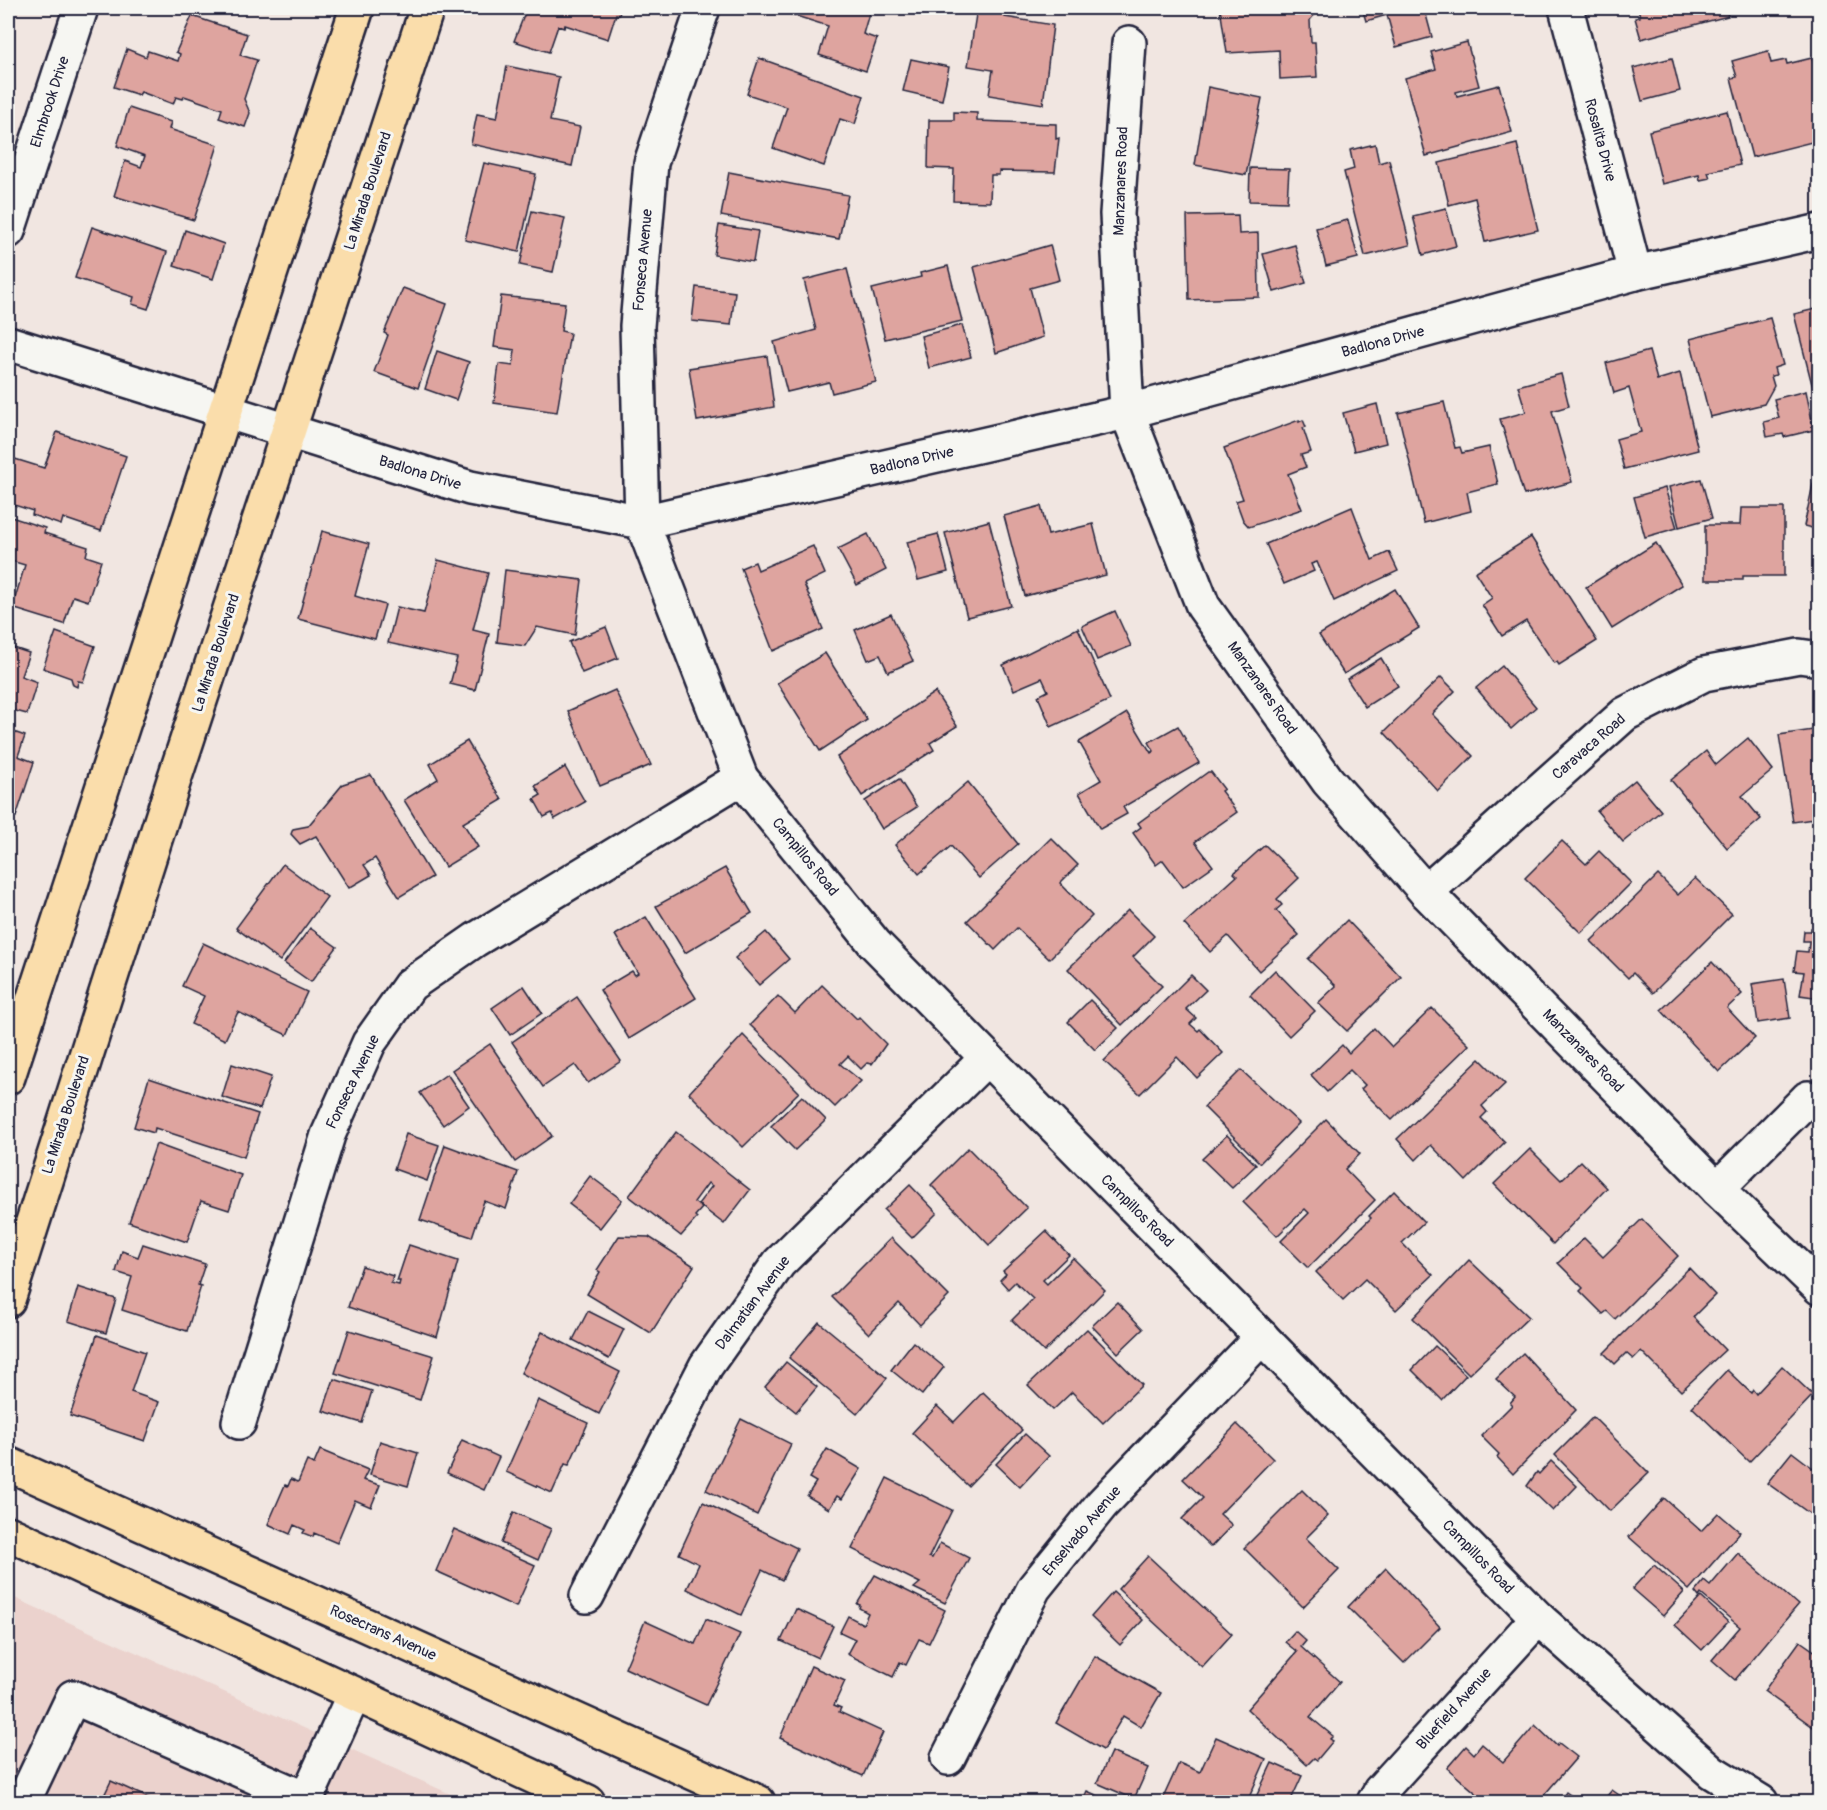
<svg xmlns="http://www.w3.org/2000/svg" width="1827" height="1810" font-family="Pangolin,sans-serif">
  <rect width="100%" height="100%" fill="#f1e6e1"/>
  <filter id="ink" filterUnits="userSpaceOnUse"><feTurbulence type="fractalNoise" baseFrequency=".0167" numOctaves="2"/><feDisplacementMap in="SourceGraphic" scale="12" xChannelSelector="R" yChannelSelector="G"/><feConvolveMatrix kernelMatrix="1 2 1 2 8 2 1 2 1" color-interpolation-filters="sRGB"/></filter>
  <g filter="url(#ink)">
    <!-- built -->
    <polygon fill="#ebd2cd" points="8,1595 364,1755 468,1802 8,1802"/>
    <!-- building -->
    <g fill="#dea49f" stroke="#22223b" stroke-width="1.5">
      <polygon points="527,8 621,8 619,15 616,14 608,39 565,25 564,28 558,26 549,52 514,41"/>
      <polygon points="778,8 880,8 879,13 870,10 863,34 877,39 866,71 819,55 828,26 777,10"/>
      <polygon points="977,8 1005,13 1005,17 1053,25 1043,104 989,95 993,70 968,66"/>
      <polygon points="1220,8 1323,8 1323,13 1316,13 1310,20 1311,42 1315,42 1317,77 1280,79 1279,50 1227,53"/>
      <polygon points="1362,8 1431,8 1432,10 1425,11 1432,37 1396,47 1387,15 1366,21"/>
      <polygon points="1638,8 1726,8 1728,16 1641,39 1635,18 1640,17"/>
      <polygon points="192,16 247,34 240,55 257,60 244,99 250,113 245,127 219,118 222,109 184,96 183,99 176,97 173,104 141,92 139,95 114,87 127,49 146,57 148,51 178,61 180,54 176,52"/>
      <polygon points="1467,42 1479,86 1456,92 1457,96 1499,85 1512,132 1426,156 1405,78 1436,69 1431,52"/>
      <polygon points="1768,51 1771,63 1786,60 1787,64 1812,58 1820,87 1820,140 1752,157 1731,78 1737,77 1732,61"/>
      <polygon points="759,58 864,96 855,124 840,119 824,166 773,148 787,107 747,94"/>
      <polygon points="1672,58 1680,91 1642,101 1633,68"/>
      <polygon points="911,59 949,67 942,100 903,91"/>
      <polygon points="507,66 559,77 550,121 580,127 572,166 471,144 477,114 497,118"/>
      <polygon points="1208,87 1262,98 1246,175 1195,165"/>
      <polygon points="129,108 171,122 169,129 218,145 194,220 114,196 125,161 141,167 145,156 117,146"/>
      <polygon points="1727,111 1740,165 1708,172 1710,178 1700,180 1699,175 1662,184 1649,131"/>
      <polygon points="954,112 977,113 977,121 1056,124 1056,139 1059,138 1055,172 999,171 999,175 991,175 990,202 953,201 954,169 928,168 929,120 954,120"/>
      <polygon points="1375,144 1379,163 1389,160 1410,245 1365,256 1344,172 1354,169 1350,150"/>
      <polygon points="1517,144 1538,230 1485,242 1475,198 1449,205 1439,163"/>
      <polygon points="484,163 536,174 519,252 465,240"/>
      <polygon points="1250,168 1289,169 1287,202 1249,201"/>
      <polygon points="729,172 848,195 839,239 721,216"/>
      <polygon points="1446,208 1456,246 1423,255 1413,216"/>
      <polygon points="532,211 565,218 553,272 520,265"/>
      <polygon points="1238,215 1239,234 1258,233 1259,297 1189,300 1187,216"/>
      <polygon points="1348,220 1358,258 1326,266 1316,228"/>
      <polygon points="719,225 758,231 753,262 714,255"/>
      <polygon points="92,227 167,252 148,309 132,304 134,297 75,278"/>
      <polygon points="185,230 224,244 213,279 174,266"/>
      <polygon points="1050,245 1059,280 1030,288 1043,337 996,353 974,267"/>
      <polygon points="1295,245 1306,283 1274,292 1263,254"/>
      <polygon points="948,266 962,321 885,339 872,289 921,277 920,273"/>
      <polygon points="847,269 876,382 832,393 829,382 787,392 774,342 816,330 804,280"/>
      <polygon points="696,287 735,292 731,325 692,321"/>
      <polygon points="403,288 447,304 418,388 374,372 388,335 384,333"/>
      <polygon points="501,296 565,303 561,331 570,333 557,412 494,403 499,364 513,366 515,350 494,347"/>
      <polygon points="1820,308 1820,399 1816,400 1794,314"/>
      <polygon points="1770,318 1783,365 1774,368 1776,375 1771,376 1774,386 1764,404 1710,417 1690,339"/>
      <polygon points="962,325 971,357 929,368 921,336"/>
      <polygon points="437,351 469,362 456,400 425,389"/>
      <polygon points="1649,351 1657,380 1680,373 1698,450 1624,469 1616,439 1641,432 1629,388 1614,393 1606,363"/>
      <polygon points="767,356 774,407 697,421 689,368"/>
      <polygon points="1561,374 1569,406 1552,411 1572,482 1524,495 1500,419 1526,412 1518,386"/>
      <polygon points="1806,391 1814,430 1784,437 1783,434 1767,437 1764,422 1779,418 1774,399"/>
      <polygon points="1444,402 1455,448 1460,447 1462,453 1489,447 1498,484 1467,492 1471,511 1424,523 1398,413"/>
      <polygon points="1377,404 1386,443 1354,451 1343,413"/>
      <polygon points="1299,420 1299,422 1303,420 1306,427 1303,428 1311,452 1301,455 1306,467 1288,474 1302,509 1249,527 1243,520 1236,501 1243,499 1224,448"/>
      <polygon points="57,432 126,456 101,531 63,518 61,525 32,515 33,511 8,503 8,483 15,459 44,468"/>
      <polygon points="1820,468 1820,530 1804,526 1815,475 1818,476"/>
      <polygon points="1701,479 1712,518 1679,527 1669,487"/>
      <polygon points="1665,488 1677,528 1645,537 1634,497"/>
      <polygon points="1041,506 1048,535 1093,524 1106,575 1025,596 1004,516"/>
      <polygon points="1352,507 1372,560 1389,552 1398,571 1334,601 1317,562 1311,564 1314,571 1284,584 1266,544"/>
      <polygon points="1741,508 1784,508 1784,576 1743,576 1743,580 1705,580 1705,525 1740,525"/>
      <polygon points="8,516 45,528 44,533 88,547 86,556 101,561 88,601 73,596 64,624 12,608 25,565 8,560"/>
      <polygon points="989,521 1011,606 967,617 945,533"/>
      <polygon points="322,531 369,544 355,596 385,605 375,639 298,619"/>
      <polygon points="868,534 886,570 857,585 838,549"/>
      <polygon points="938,534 948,572 918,580 907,542"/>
      <polygon points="1531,537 1597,641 1559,665 1557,662 1554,663 1526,621 1502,636 1482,605 1492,598 1475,572"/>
      <polygon points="1656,543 1682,585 1612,629 1586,587"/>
      <polygon points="813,546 825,574 804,584 823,629 773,651 741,568 755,562 758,570"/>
      <polygon points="438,560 488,573 473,630 489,634 475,690 450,684 457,658 388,643 397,607 424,613"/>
      <polygon points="505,570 582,580 575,635 537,627 525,646 497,642"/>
      <polygon points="1395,589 1419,628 1344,674 1319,635"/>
      <polygon points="1115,611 1131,646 1097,660 1082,626"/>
      <polygon points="891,614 913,661 888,672 880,655 868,660 855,630"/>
      <polygon points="606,627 618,658 582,673 569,642"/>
      <polygon points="1078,628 1110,700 1051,727 1038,696 1048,691 1042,678 1014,690 1003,665"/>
      <polygon points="56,632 95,646 83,682 78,681 77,687 73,685 71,678 43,668"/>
      <polygon points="8,646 29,653 21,676 37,682 27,714 8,709"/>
      <polygon points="825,653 867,720 820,751 777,683"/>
      <polygon points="1381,658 1398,686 1365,707 1347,679"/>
      <polygon points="1502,666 1536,707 1511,729 1476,688"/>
      <polygon points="1441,677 1455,691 1432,714 1473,756 1438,791 1384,732"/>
      <polygon points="615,690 651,765 600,786 568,711"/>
      <polygon points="935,692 957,726 930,743 934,750 862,796 837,757"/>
      <polygon points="1127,713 1151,753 1154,751 1149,742 1178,726 1199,763 1123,807 1127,814 1100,829 1079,793 1101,780 1079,742"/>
      <polygon points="1820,729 1820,818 1793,822 1779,735"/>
      <polygon points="8,730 25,736 18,756 34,762 16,817 8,814"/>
      <polygon points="1748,738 1773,770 1742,796 1761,819 1727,848 1671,780 1706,751 1716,765"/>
      <polygon points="467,741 502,800 463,823 478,847 445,867 404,800 438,779 430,764"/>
      <polygon points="565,767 585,802 555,819 552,813 544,817 534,799 541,795 535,786"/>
      <polygon points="1208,772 1211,772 1224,789 1221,791 1237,812 1195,842 1213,866 1183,887 1163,860 1156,865 1133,833 1141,827 1138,823"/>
      <polygon points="371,775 432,877 399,897 375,858 364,865 371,875 349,888 316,836 300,844 291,834 293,829 308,826 343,784"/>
      <polygon points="899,779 917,807 882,829 865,801"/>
      <polygon points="1635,780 1661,811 1623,842 1597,811"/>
      <polygon points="968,782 1018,844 979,878 951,846 919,874 895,845"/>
      <polygon points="1051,838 1078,865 1060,883 1092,916 1049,959 1017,928 995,950 967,921"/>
      <polygon points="1562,841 1586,864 1599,851 1631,883 1581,933 1525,878"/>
      <polygon points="1265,845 1299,878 1277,899 1282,905 1276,910 1299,935 1259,971 1228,936 1210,952 1184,924 1237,876 1234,873"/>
      <polygon points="283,864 327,897 280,961 236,928"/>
      <polygon points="725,868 752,913 685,953 656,906"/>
      <polygon points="1658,875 1678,895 1695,878 1732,914 1653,993 1633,973 1628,978 1591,941"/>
      <polygon points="1128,910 1154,936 1133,957 1162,986 1122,1025 1068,969"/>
      <polygon points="646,917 696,998 629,1039 600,990 632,971 635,975 638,973 615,935"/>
      <polygon points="1347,920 1401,977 1347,1031 1318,1003 1336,986 1308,959"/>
      <polygon points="310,928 337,947 311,982 284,963"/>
      <polygon points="1811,928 1820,929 1820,998 1800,995 1804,972 1794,971 1797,951 1808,952 1809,941 1803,941 1804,931 1811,931"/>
      <polygon points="766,932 789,959 759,985 735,958"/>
      <polygon points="203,943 307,992 287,1035 238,1012 225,1040 191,1024 204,996 182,986"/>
      <polygon points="1712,962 1742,994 1727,1008 1755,1038 1719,1072 1661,1010"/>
      <polygon points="1275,970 1315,1011 1289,1036 1250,995"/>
      <polygon points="1191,975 1206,990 1186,1009 1196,1018 1190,1024 1198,1031 1200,1029 1223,1053 1197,1078 1177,1057 1140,1094 1104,1061"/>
      <polygon points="1784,979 1790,1018 1758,1023 1752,984"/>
      <polygon points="822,985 857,1019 859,1017 886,1044 872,1064 867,1063 861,1069 848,1056 840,1064 861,1081 835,1107 750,1025 778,996 795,1013"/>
      <polygon points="524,986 542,1013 510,1035 492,1008"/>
      <polygon points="577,997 621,1061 588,1083 575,1065 543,1087 512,1042"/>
      <polygon points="1090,1000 1118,1028 1095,1050 1068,1022"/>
      <polygon points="1432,1008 1469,1045 1392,1120 1361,1089 1365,1085 1350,1070 1327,1092 1311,1075 1342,1045 1349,1053 1374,1028 1392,1047"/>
      <polygon points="743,1035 799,1092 743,1147 689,1093"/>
      <polygon points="490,1044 552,1136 515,1162 452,1070"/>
      <polygon points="1480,1059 1505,1084 1482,1106 1487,1112 1481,1118 1505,1142 1466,1181 1431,1145 1416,1160 1397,1139"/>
      <polygon points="232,1064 271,1077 260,1109 222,1097"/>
      <polygon points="1241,1070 1299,1123 1260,1163 1204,1107"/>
      <polygon points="447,1074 469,1106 443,1125 420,1093"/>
      <polygon points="149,1078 258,1114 244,1157 155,1128 154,1133 134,1127"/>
      <polygon points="802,1096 826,1120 795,1150 771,1126"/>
      <polygon points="1326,1119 1360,1154 1345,1169 1375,1200 1308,1268 1281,1241 1309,1213 1305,1209 1277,1236 1243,1202"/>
      <polygon points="676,1132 750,1190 724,1224 698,1204 712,1186 708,1183 694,1202 702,1208 695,1216 697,1218 681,1236 629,1196"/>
      <polygon points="406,1134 439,1145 427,1181 394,1169"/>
      <polygon points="1227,1135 1256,1165 1232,1188 1202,1159"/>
      <polygon points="156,1144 241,1175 229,1210 201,1201 187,1242 129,1222"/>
      <polygon points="445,1145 518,1172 506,1209 484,1201 472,1237 420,1220"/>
      <polygon points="968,1148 1027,1208 989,1245 931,1185"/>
      <polygon points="1530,1149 1561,1180 1581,1161 1607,1188 1553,1244 1494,1184"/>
      <polygon points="590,1176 622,1200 600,1228 569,1204"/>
      <polygon points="910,1185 937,1213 912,1238 884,1210"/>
      <polygon points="1394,1191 1424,1222 1402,1243 1433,1275 1396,1310 1365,1279 1343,1300 1316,1272 1371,1218 1369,1216"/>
      <polygon points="1642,1219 1678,1256 1615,1319 1607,1311 1603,1314 1580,1291 1583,1288 1558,1263 1584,1238 1603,1257"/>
      <polygon points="1046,1231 1069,1255 1043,1280 1047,1284 1073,1258 1105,1290 1044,1352 1012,1320 1033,1299 1015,1282 1008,1289 1000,1280 1006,1274 1003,1271"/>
      <polygon points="619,1236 649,1237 694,1266 651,1333 587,1294 600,1272 597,1270"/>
      <polygon points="891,1238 949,1296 920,1325 899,1303 869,1334 832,1297"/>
      <polygon points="143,1244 205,1264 198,1285 201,1286 187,1331 122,1310 132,1277 116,1272 122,1251 138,1257"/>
      <polygon points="409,1245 458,1261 437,1337 348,1307 362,1266 393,1276 391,1283 399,1285 400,1281 397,1281"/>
      <polygon points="1469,1260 1529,1317 1469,1374 1413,1318"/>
      <polygon points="1689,1268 1715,1295 1693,1317 1725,1350 1681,1391 1641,1351 1633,1359 1626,1353 1615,1364 1604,1353"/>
      <polygon points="78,1287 116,1299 106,1333 68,1321"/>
      <polygon points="1117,1302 1143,1329 1118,1353 1092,1326"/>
      <polygon points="588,1311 624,1329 609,1359 573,1340"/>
      <polygon points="819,1322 887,1378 857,1414 789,1358"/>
      <polygon points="1087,1329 1142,1385 1103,1423 1072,1392 1053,1410 1028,1385"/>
      <polygon points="349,1330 434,1356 420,1400 335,1373"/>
      <polygon points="542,1332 620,1372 599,1414 521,1373"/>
      <polygon points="97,1335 145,1352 131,1392 159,1402 145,1441 70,1416"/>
      <polygon points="913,1342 944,1367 922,1395 891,1370"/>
      <polygon points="1435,1346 1466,1375 1442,1400 1412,1370"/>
      <polygon points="1523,1353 1576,1410 1513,1474 1497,1457 1499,1454 1481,1436 1512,1405 1510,1403 1515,1397 1496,1379"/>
      <polygon points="786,1362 817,1387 796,1412 765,1387"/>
      <polygon points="1782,1366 1813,1395 1749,1462 1692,1407 1727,1370 1751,1393 1753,1390 1756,1394"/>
      <polygon points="334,1379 372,1391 362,1423 323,1411"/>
      <polygon points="983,1392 1022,1430 968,1486 912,1433 937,1406 954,1422"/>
      <polygon points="538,1400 588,1423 569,1465 565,1464 552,1493 506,1472"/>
      <polygon points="1593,1417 1649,1473 1610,1511 1555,1455"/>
      <polygon points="741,1419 791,1444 757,1515 706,1490"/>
      <polygon points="1237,1424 1273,1459 1220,1514 1232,1525 1211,1547 1182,1519 1203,1498 1183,1479"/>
      <polygon points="1025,1434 1049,1456 1020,1487 996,1464"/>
      <polygon points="462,1440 499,1457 484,1490 447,1473"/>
      <polygon points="380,1441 418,1453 408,1486 370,1475"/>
      <polygon points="827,1449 861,1469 842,1499 837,1496 829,1509 807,1496 816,1482 809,1478"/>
      <polygon points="320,1450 368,1470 363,1480 380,1485 371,1507 355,1500 337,1543 314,1533 313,1537 303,1533 305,1530 294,1525 290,1534 268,1524 285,1485 288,1486 291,1479 298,1482 307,1461 314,1464"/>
      <polygon points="1792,1452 1813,1468 1820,1459 1820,1521 1767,1483"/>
      <polygon points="1551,1461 1577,1486 1553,1511 1527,1486 1537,1472 1539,1474"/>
      <polygon points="887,1478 952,1510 929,1557 932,1558 940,1543 969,1558 945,1603 914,1588 920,1583 852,1549"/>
      <polygon points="1302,1490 1328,1516 1306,1538 1339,1570 1303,1607 1244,1548"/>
      <polygon points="1664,1498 1701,1531 1718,1513 1740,1532 1689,1590 1629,1537"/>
      <polygon points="703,1502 797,1548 782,1580 762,1570 741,1615 687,1589 699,1564 679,1554"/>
      <polygon points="514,1512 551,1529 538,1560 501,1543"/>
      <polygon points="454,1529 535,1565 516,1607 436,1571"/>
      <polygon points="1738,1553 1798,1605 1735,1680 1712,1660 1740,1627 1701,1594 1699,1597 1695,1592 1704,1581 1710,1586"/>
      <polygon points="1148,1556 1232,1634 1202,1667 1118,1589"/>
      <polygon points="1654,1565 1684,1592 1663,1616 1632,1589"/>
      <polygon points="1386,1568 1440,1627 1404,1663 1348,1607"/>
      <polygon points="875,1575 945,1610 929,1643 919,1639 906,1665 900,1662 893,1677 847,1654 855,1639 840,1632 848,1616 863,1624 868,1613 859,1608 860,1605 857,1604"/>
      <polygon points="1113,1592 1143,1620 1120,1645 1091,1617"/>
      <polygon points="1701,1597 1728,1622 1702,1650 1675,1625"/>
      <polygon points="796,1609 833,1626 818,1658 781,1641"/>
      <polygon points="706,1619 740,1634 706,1705 625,1668 645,1621 695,1644"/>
      <polygon points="1295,1631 1306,1641 1301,1647 1340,1682 1310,1717 1333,1736 1330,1739 1333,1741 1317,1760 1314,1758 1307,1765 1247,1709 1297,1652 1285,1642"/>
      <polygon points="1800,1641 1820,1655 1820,1732 1764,1691"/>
      <polygon points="1095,1656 1161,1693 1141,1727 1123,1716 1103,1750 1056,1723"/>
      <polygon points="811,1666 845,1681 834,1705 841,1708 839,1712 883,1732 863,1776 780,1738"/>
      <polygon points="1535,1725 1557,1746 1559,1743 1577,1757 1538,1802 1492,1802 1482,1798 1447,1768 1466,1746 1474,1754 1482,1744 1503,1762"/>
      <polygon points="1216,1737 1266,1759 1247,1802 1172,1802 1163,1798 1179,1763 1200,1772"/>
      <polygon points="1111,1752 1148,1768 1134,1799 1097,1783"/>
      <polygon points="1272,1763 1302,1776 1290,1802 1262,1802 1255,1799"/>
      <polygon points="111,1781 157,1802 101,1802"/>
      <polygon points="1612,1790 1629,1802 1602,1802"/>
      <polygon points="1087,1791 1112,1802 1082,1802"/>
      <polygon points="1566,1792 1580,1802 1559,1802"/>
    </g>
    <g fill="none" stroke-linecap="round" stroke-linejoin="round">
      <defs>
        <g id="minor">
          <polyline points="703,8 651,163 637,326 642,522 741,778 875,944 1538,1618 1712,1772 1761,1802"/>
          <polyline points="1566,8 1635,273"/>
          <polyline points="1129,43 1117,214 1127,412 1203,606 1328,781 1426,892 1717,1189 1820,1288"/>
          <polyline points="8,231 81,8"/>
          <polyline points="8,343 470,488 642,522 1127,412 1635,273 1820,231"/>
          <polyline points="1426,892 1625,714 1704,674 1799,656 1820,659"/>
          <polyline points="1717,1189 1808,1098"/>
          <polyline points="239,1422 328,1135 369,1043 410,985 475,940 741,778"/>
          <polyline points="587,1596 706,1366 779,1263 986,1059"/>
          <polyline points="948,1758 1034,1588 1102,1504 1262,1337"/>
          <polyline points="23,1802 73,1697 306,1799"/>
          <polyline points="305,1802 354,1694"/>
          <polyline points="1374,1802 1380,1791 1538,1618"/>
        </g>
        <g id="major">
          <polyline points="8,1077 357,8"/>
          <polyline points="8,1300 174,780 427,8"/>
          <polyline points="8,1464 758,1802"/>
          <polyline points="8,1533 588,1802"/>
        </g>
      </defs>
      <!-- minor casing -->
      <use href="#minor" stroke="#22223b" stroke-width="38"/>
      <!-- major casing -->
      <use href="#major" stroke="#22223b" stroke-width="38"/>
      <!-- minor -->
      <use href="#minor" stroke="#f6f6f2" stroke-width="33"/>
      <!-- major -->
      <use href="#major" stroke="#faddab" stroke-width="33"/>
    </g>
  </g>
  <g text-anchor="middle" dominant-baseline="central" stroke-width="6" stroke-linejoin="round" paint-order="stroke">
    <!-- street labels -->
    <g font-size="15" fill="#22223b" stroke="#f6f6f2">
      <text transform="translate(50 102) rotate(-72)">Elmbrook Drive</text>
      <text transform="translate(1600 140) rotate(75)">Rosalita Drive</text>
      <text transform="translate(1121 181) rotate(-88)">Manzanares Road</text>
      <text transform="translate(368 191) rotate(-72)">La Mirada Boulevard</text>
      <text transform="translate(643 260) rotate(-85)">Fonseca Avenue</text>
      <text transform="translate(1383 342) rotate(-15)">Badlona Drive</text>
      <text transform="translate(912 461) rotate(-13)">Badlona Drive</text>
      <text transform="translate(420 473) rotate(17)">Badlona Drive</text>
      <text transform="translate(216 653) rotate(-72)">La Mirada Boulevard</text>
      <text transform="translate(1262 688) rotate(55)">Manzanares Road</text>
      <text transform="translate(1589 747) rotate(-41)">Caravaca Road</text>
      <text transform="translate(805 857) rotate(51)">Campillos Road</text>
      <text transform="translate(1583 1051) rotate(46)">Manzanares Road</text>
      <text transform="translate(353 1082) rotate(-64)">Fonseca Avenue</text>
      <text transform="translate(66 1115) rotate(-72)">La Mirada Boulevard</text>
      <text transform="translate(1137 1211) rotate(45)">Campillos Road</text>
      <text transform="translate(753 1303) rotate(-53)">Dalmatian Avenue</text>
      <text transform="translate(1082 1531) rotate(-50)">Enselvado Avenue</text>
      <text transform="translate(1478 1557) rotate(46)">Campillos Road</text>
      <text transform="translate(383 1633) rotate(24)">Rosecrans Avenue</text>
      <text transform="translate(1454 1709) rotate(-48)">Bluefield Avenue</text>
    </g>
  </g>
  <!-- margin -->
  <rect width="1827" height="1810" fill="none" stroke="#f6f6f2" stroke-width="30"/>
  <rect x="15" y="15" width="1797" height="1780" fill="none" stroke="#22223b" stroke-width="2" filter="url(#ink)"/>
</svg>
